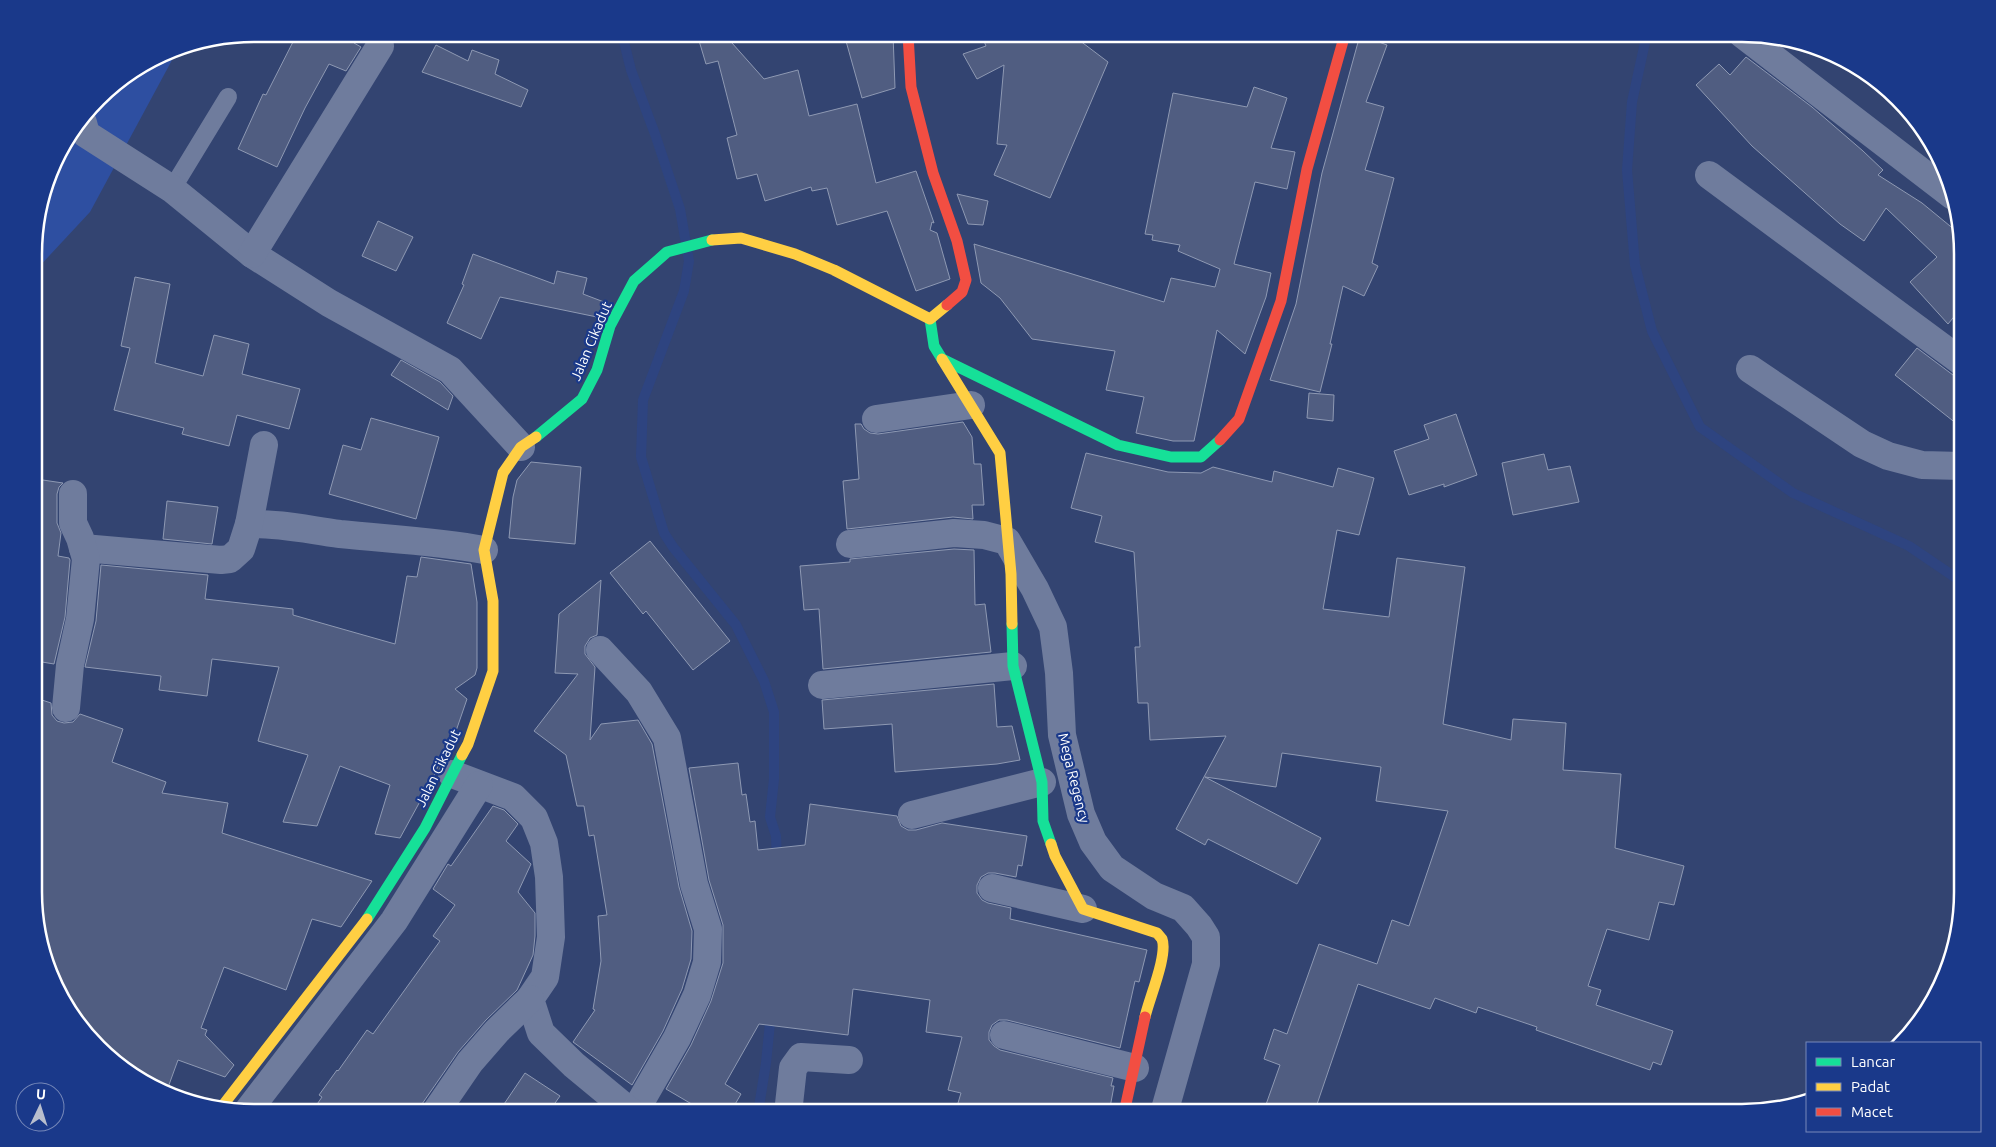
<svg xmlns="http://www.w3.org/2000/svg" width="1996" height="1147" font-family="Ubuntu,sans-serif">
  <rect width="100%" height="100%" fill="#334471"/>
  <!-- green -->
  <polygon fill="#2e4fa1" points="178,49 90,212 36,270 36,226 57,157 109,89 171,50"/>
  <g fill="none" stroke-linecap="round" stroke-linejoin="round">
    <!-- stream -->
    <g stroke="#2e4480" stroke-width="10">
      <polyline points="622,34 631,70 655,134 680,209 689,261 684,291 643,400 641,457 664,533 673,547 736,625 764,681 774,712 774,779 770,817 776,836 777,862"/>
      <polyline points="1652,34 1646,38 1632,102 1627,170 1635,265 1652,331 1700,427 1793,493 1909,546 1962,582"/>
      <polyline points="758,1113 766,1063 771,1013"/>
    </g>
  </g>
  <!-- building -->
  <g fill="#505d81" stroke="#8e99b3">
    <polygon points="297,34 358,34 354,43 361,47 346,71 329,64 305,108 277,167 238,149 263,94 266,95"/>
    <polygon points="697,34 724,34 764,79 798,70 809,116 857,104 876,183 916,171 934,223 932,222 930,230 937,233 950,279 916,291 887,211 837,225 827,188 812,191 811,187 765,201 757,174 737,179 727,138 737,135 718,61 706,64"/>
    <polygon points="844,34 893,34 895,88 862,98"/>
    <polygon points="981,34 1071,34 1108,62 1050,198 994,175 1007,145 997,144 1004,65 977,79 963,54 986,46"/>
    <polygon points="1360,35 1387,45 1366,102 1384,107 1365,170 1394,178 1372,263 1378,266 1364,296 1343,286 1330,344 1332,344 1320,392 1270,380 1296,304 1322,173"/>
    <polygon points="436,45 468,61 472,50 499,60 495,74 528,90 521,107 422,72"/>
    <polygon points="1746,57 1812,107 1863,151 1883,170 1878,175 1922,203 1961,235 1962,307 1948,324 1910,282 1937,257 1886,208 1864,241 1840,224 1752,146 1696,85 1719,64 1730,75"/>
    <polygon points="1254,87 1287,98 1271,148 1295,152 1287,189 1255,182 1234,264 1271,273 1266,297 1245,354 1217,330 1194,441 1173,441 1136,433 1144,397 1106,390 1115,351 1032,339 1000,298 981,283 974,244 1164,302 1171,278 1215,287 1220,269 1178,251 1180,245 1152,240 1153,235 1145,234 1173,93 1247,107"/>
    <polygon points="957,194 988,201 983,225 968,224"/>
    <polygon points="378,221 413,237 396,271 362,256"/>
    <polygon points="473,254 554,284 557,271 587,278 583,294 604,302 602,309 597,317 500,297 481,339 447,323 464,285 462,284"/>
    <polygon points="135,277 170,284 155,363 203,376 214,335 249,344 242,374 300,389 289,429 237,415 229,446 182,434 184,428 114,410 130,348 121,346"/>
    <polygon points="1917,348 1953,375 1962,378 1962,428 1895,375"/>
    <polygon points="401,360 440,382 453,396 448,410 391,375"/>
    <polygon points="1309,393 1334,395 1333,421 1307,418"/>
    <polygon points="1456,414 1477,475 1444,487 1444,484 1409,495 1394,451 1429,439 1424,425"/>
    <polygon points="371,418 439,437 416,519 329,494 343,445 361,450"/>
    <polygon points="963,422 972,437 974,464 981,464 984,505 972,505 973,519 953,517 847,529 843,481 859,479 855,424 861,424 864,429 870,433 878,434"/>
    <polygon points="1086,453 1168,472 1201,473 1213,467 1272,482 1274,471 1333,487 1338,468 1374,478 1359,535 1337,530 1323,609 1389,617 1397,558 1465,567 1443,724 1511,740 1513,719 1566,723 1563,770 1621,774 1615,848 1684,866 1674,905 1659,902 1649,940 1607,929 1588,986 1601,990 1596,1005 1673,1031 1661,1065 1653,1062 1650,1070 1536,1030 1537,1027 1478,1007 1476,1013 1435,998 1430,1009 1358,984 1314,1113 1263,1113 1280,1065 1264,1059 1274,1029 1287,1034 1319,944 1377,964 1392,920 1409,926 1448,811 1376,801 1381,767 1282,753 1276,787 1205,777 1321,838 1297,884 1208,839 1205,845 1176,829 1226,736 1150,740 1148,703 1138,703 1135,647 1140,647 1134,552 1095,542 1102,516 1071,508"/>
    <polygon points="1544,454 1548,470 1570,466 1579,502 1513,515 1502,463"/>
    <polygon points="531,462 581,467 575,544 509,538 513,497 517,480"/>
    <polygon points="36,479 63,483 59,487 57,494 57,523 61,533 58,556 69,558 70,560 65,617 54,664 36,661"/>
    <polygon points="167,501 218,507 212,544 163,539"/>
    <polygon points="650,541 730,641 693,670 646,611 643,614 610,573"/>
    <polygon points="954,549 974,550 975,605 985,604 991,652 823,669 819,609 804,610 800,566 850,562 850,559"/>
    <polygon points="421,557 471,564 477,602 477,668 475,675 455,689 467,699 456,731 452,741 448,739 435,774 400,838 375,834 390,785 340,766 317,826 283,822 308,755 258,741 279,667 212,659 207,696 159,690 161,676 85,667 96,621 101,565 208,575 205,599 293,609 293,615 395,644 407,576 417,577"/>
    <polygon points="601,580 597,635 590,638 585,646 585,654 595,667 590,740 601,724 638,720 652,744 679,887 692,931 691,959 682,989 663,1031 632,1085 573,1042 595,1010 593,1009 601,961 598,916 607,915 594,835 589,836 584,806 577,806 566,755 534,731 578,674 555,673 559,614"/>
    <polygon points="994,684 997,727 1012,726 1020,760 997,764 895,772 892,724 824,729 822,700"/>
    <polygon points="36,698 51,703 52,715 57,721 64,723 73,722 80,714 123,729 112,762 166,782 162,793 228,803 222,833 372,881 341,927 312,919 286,990 224,967 201,1028 207,1030 205,1035 234,1065 225,1077 178,1060 166,1093 144,1083 71,1015 36,921"/>
    <polygon points="738,763 742,795 746,794 750,822 755,821 758,850 805,845 810,804 897,816 901,826 908,830 916,830 942,823 1027,836 1022,866 1018,865 1016,877 995,873 988,873 981,877 977,885 977,893 982,900 988,903 1011,908 1010,919 1147,950 1139,982 1135,981 1120,1048 1007,1020 999,1020 992,1025 989,1032 989,1040 994,1046 1000,1050 1113,1078 1111,1086 1114,1086 1109,1113 955,1113 961,1093 948,1090 962,1037 926,1032 930,1000 853,989 848,1035 759,1024 725,1084 741,1094 730,1113 707,1113 666,1089 691,1045 711,1001 723,963 723,925 709,880 689,768"/>
    <polygon points="493,806 504,810 518,824 506,841 531,864 518,892 535,913 535,936 533,955 517,990 486,1020 458,1052 422,1104 420,1113 311,1113 322,1097 319,1095 337,1070 338,1071 367,1030 373,1034 440,941 433,936 455,905 433,889 448,864 451,866"/>
    <polygon points="525,1073 560,1096 548,1113 498,1113"/>
  </g>
  <g fill="none" stroke-linecap="round" stroke-linejoin="round">
    <!-- lane -->
    <polyline stroke="#6f7c9d" stroke-width="18" points="172,189 228,97"/>
    <!-- street -->
    <g stroke="#6f7c9d" stroke-width="28">
      <polyline points="1742,34 1953,196"/>
      <polyline points="83,123 86,134 172,189 252,254 329,303 450,370 521,447"/>
      <polyline points="1709,175 1962,362"/>
      <polyline points="252,254 380,46"/>
      <polyline points="1750,369 1862,444 1888,456 1922,465 1962,466"/>
      <polyline points="876,419 971,405"/>
      <path d="M249,524c31,-1 60,6 91,10 48,5 96,7 144,16"/>
      <polyline points="850,544 954,533 984,535 1007,541 1035,589 1053,627 1059,673 1062,735 1081,814 1093,842 1112,868 1154,896 1183,908 1199,926 1206,937 1206,964 1164,1113"/>
      <polyline points="83,548 221,560 230,559 241,549 249,524 264,445"/>
      <polyline points="600,650 639,692 667,738 694,884 708,929 707,962 697,995 677,1038 634,1113"/>
      <polyline points="822,685 1013,666"/>
      <polyline points="66,708 70,665 80,619 86,559 80,538 73,523 73,494"/>
      <polyline points="452,774 513,797 534,818 544,843 549,877 551,937 545,977 530,999 541,1033 574,1065 632,1113"/>
      <polyline points="912,815 1042,782"/>
      <polyline points="992,888 1083,909"/>
      <polyline points="1004,1035 1135,1068"/>
      <polyline points="247,1112 394,921 479,785"/>
      <polyline points="435,1113 470,1062 497,1031 530,999"/>
      <polyline points="788,1113 793,1068 801,1057 849,1060"/>
    </g>
    <!-- fast -->
    <g stroke="#16e098" stroke-width="11">
      <polyline points="930,319 934,346 942,359 1118,445 1171,457 1201,457 1220,440"/>
      <polyline points="536,437 582,399 597,370 610,326 634,281 667,252 712,240"/>
      <polyline points="1012,624 1013,666 1042,782 1043,821 1051,844"/>
      <polyline points="367,919 425,828 462,755"/>
    </g>
    <!-- slow -->
    <g stroke="#ffcf43" stroke-width="11">
      <polyline points="712,240 741,238 795,254 834,270 930,319 947,305"/>
      <polyline points="942,359 1000,453 1011,574 1012,624"/>
      <polyline points="462,755 468,744 493,671 493,601 484,550 503,473 521,447 536,437"/>
      <path d="M1051,844l4,12 28,53 74,24c0,0 5,6 5,6 6,16 -13,60 -17,78"/>
      <polyline points="220,1109 367,919"/>
    </g>
    <!-- jam -->
    <g stroke="#f24e42" stroke-width="11">
      <polyline points="908,34 911,87 933,173 957,241 966,280 962,292 947,305"/>
      <polyline points="1220,440 1239,419 1281,301 1307,169 1345,34"/>
      <polyline points="1124,1113 1145,1017"/>
    </g>
  </g>
  <g text-anchor="middle" dominant-baseline="central" stroke-width="4.5" stroke-linejoin="round" paint-order="stroke">
    <!-- street labels -->
    <g font-size="14" fill="#fff" stroke="#1a398a">
      <text transform="translate(591 341) rotate(-67)">Jalan Cikadut</text>
      <text transform="translate(438 768) rotate(-64)">Jalan Cikadut</text>
      <text transform="translate(1074 778) rotate(76)">Mega Regency</text>
    </g>
  </g>
  <!-- crop -->
  <path d="M0 0H1996V1147H0ZM254 42H1742A212 212 0 0 1 1954 254V892A212 212 0 0 1 1742 1104H254A212 212 0 0 1 42 892V254A212 212 0 0 1 254 42Z" fill="#1a398a" fill-rule="evenodd"/>
  <path fill="none" stroke="#fff" stroke-width="2.5" d="M254 42H1742A212 212 0 0 1 1954 254V892A212 212 0 0 1 1742 1104H254A212 212 0 0 1 42 892V254A212 212 0 0 1 254 42Z"/>
  <!-- legend -->
  <rect x="1806" y="1042" width="175" height="90" fill="#1a398a" stroke="#7688b9"/>
  <rect x="1816" y="1058" width="25" height="8" fill="#16e098" stroke="#7688b9"/>
  <text x="1851" y="1067" font-size="15" fill="#ffffff">Lancar</text>
  <rect x="1816" y="1083" width="25" height="8" fill="#ffcf43" stroke="#7688b9"/>
  <text x="1851" y="1092" font-size="15" fill="#ffffff">Padat</text>
  <rect x="1816" y="1108" width="25" height="8" fill="#f24e42" stroke="#7688b9"/>
  <text x="1851" y="1117" font-size="15" fill="#ffffff">Macet</text>
  <!-- north arrow -->
  <g transform="translate(40 1107) rotate(4)"><circle r="24" fill="#1a398a" stroke="#7688b9"/>
  <path d="M0-4L9 19L0 12L-9 19Z" fill="#b8becd"/>
  <text y="-8" font-size="14" font-weight="bold" text-anchor="middle" fill="#ffffff">U</text>
  </g>
</svg>
